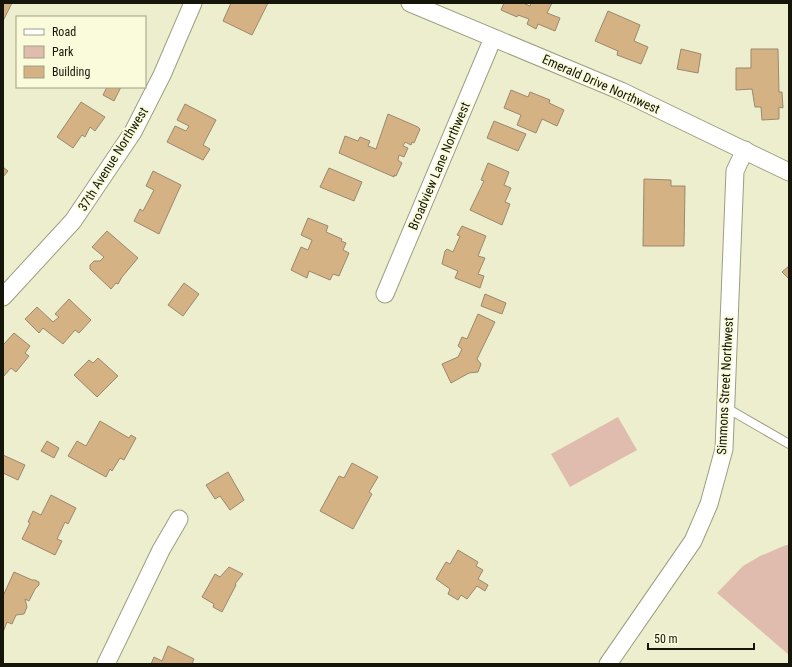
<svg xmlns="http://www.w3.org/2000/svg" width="792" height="667" font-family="'Roboto Condensed',sans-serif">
  <rect width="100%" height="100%" fill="#edeecd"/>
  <!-- green -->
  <g fill="#dfbcae">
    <polygon points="618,417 637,450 570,487 551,454"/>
    <polygon points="786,545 789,545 789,655 717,593 743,566 760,556"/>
  </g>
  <!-- building -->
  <g fill="#d4b283" stroke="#9b886f">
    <polygon points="3,3 12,3 3,21"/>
    <polygon points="231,3 268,3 252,35 223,21"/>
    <polygon points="504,3 523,3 530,6 531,3 552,3 547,13 560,18 555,31 538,24 536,29 527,24 529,19 518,15 517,17 501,10"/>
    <polygon points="608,11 640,25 634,41 648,47 641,64 617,55 618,51 595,41"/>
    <polygon points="681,49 701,54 698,73 677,69"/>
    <polygon points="751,49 778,49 779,92 782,92 783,108 779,107 779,119 762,120 761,107 755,107 752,89 736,90 736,68 751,68"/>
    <polygon points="107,87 121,87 114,101 103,95"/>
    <polygon points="511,90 528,97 530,92 550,100 549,103 564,110 557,126 542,119 536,133 517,125 521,115 504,108"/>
    <polygon points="81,102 105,117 95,131 90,127 85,137 82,135 73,148 57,137"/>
    <polygon points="185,104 216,120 203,145 210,149 203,160 167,142 175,126 186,131 189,126 177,120"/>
    <polygon points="388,114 418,127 420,129 414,143 412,142 411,145 405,142 403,146 408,148 404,157 399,155 398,160 402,163 396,176 394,175 394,177 339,153 345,136 358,141 360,137 370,141 368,146 376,149"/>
    <polygon points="494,121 526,134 518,151 487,138"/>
    <polygon points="488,163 509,172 504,185 511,188 505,202 510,204 502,225 470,210 484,181 481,180"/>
    <polygon points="3,167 8,171 3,177"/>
    <polygon points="329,168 362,182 354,201 320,187"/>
    <polygon points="153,171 181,185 159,234 134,221 140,209 143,211 154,190 146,186"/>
    <polygon points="644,179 671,180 671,186 685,186 684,246 643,246"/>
    <polygon points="308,218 328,226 326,232 342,239 341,241 346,243 343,250 349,253 339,276 333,274 330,280 309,271 307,278 291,270 301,247 308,250 312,240 301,235"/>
    <polygon points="462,226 486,236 478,256 485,258 478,274 484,276 480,288 455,278 458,271 442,264 445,251 447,249 453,252 460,236 457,235"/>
    <polygon points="107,231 138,258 122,277 118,284 116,283 111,289 90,269 90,265 94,261 100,261 104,257 92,247"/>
    <polygon points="789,266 789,279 782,272"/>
    <polygon points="184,283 199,294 183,316 168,305"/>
    <polygon points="485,294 506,303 502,314 481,306"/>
    <polygon points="69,299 91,320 79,333 75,330 63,344 43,328 39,333 25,319 37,307 53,322 59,317 55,314"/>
    <polygon points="478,314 495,322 477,359 481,364 478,372 469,373 451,383 442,364 458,357 462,349 458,346 462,337 467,339"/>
    <polygon points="14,333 30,346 25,353 29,356 16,372 11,368 3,377 3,343 4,344"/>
    <polygon points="98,358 118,376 97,397 74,375 89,360 93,363"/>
    <polygon points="100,421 129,438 131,435 136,438 124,460 120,458 112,471 110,469 106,477 68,456 77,441 86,446"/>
    <polygon points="47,441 59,448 54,458 41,451"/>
    <polygon points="3,455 25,465 18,480 3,473"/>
    <polygon points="352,463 378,477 369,492 372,494 353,529 320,511 339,476 344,478"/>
    <polygon points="228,472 244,500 230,510 220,496 215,499 206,485"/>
    <polygon points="51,495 76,508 68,524 65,522 57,539 62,541 55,555 22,539 30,523 28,522 33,511 41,515"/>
    <polygon points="458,550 478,562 476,566 483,570 478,579 488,585 485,591 477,586 467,599 461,595 458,600 448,594 450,589 436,579 446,562 450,564"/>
    <polygon points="229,567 243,574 235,584 236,585 222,612 213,607 214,604 202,597 215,574 220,577"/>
    <polygon points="14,572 32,580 35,580 39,582 39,585 35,589 29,601 25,599 27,607 24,614 16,615 12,624 7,622 3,632 3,596"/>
    <polygon points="168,646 194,659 192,664 151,664 154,657 162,661"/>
  </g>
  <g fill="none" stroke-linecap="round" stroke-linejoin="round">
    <defs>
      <polyline id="service" points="725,407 789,444"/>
      <g id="minor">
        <polyline points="410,3 621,91 789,172"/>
        <polyline points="385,294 493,38"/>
        <polyline points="3,297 73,221 133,132 162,75 193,3"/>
        <polyline points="106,664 161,550 179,519"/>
        <polyline points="608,664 693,541 709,504 724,449 735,171 745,150"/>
      </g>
    </defs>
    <!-- service casing -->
    <use href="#service" stroke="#9d9e80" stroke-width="10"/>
    <!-- minor casing -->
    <use href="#minor" stroke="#9d9e80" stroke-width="19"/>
    <!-- service -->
    <use href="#service" stroke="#fff" stroke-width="8"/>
    <!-- minor -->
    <use href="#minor" stroke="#fff" stroke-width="17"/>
  </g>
  <g text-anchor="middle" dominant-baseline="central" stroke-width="4" stroke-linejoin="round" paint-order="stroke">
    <!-- street labels -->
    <g font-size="13" fill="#15150a" stroke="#fafbda">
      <text transform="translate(601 84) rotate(24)">Emerald Drive Northwest</text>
      <text transform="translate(113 159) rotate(-58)">37th Avenue Northwest</text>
      <text transform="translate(439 166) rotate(-67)">Broadview Lane Northwest</text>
      <text transform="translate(725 386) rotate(-87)">Simmons Street Northwest</text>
    </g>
  </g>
  <!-- border -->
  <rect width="792" height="667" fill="none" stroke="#15150a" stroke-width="8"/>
  <!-- legend -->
  <rect x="16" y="16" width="130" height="72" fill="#fafbda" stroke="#9e9f87"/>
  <rect x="24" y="29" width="20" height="6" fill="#ffffff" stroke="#9e9f87"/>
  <text x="52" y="36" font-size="12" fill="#15150a">Road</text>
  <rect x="24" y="46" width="20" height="12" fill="#dfbcae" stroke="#9e9f87"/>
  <text x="52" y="56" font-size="12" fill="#15150a">Park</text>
  <rect x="24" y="66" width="20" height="12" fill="#d4b283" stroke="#9e9f87"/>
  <text x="52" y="76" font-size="12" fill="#15150a">Building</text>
  <!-- scale -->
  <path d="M648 643v6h106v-6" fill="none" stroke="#15150a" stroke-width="2"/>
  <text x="654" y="643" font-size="12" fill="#15150a" stroke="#fafbda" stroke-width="3" paint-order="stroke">50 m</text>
</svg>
